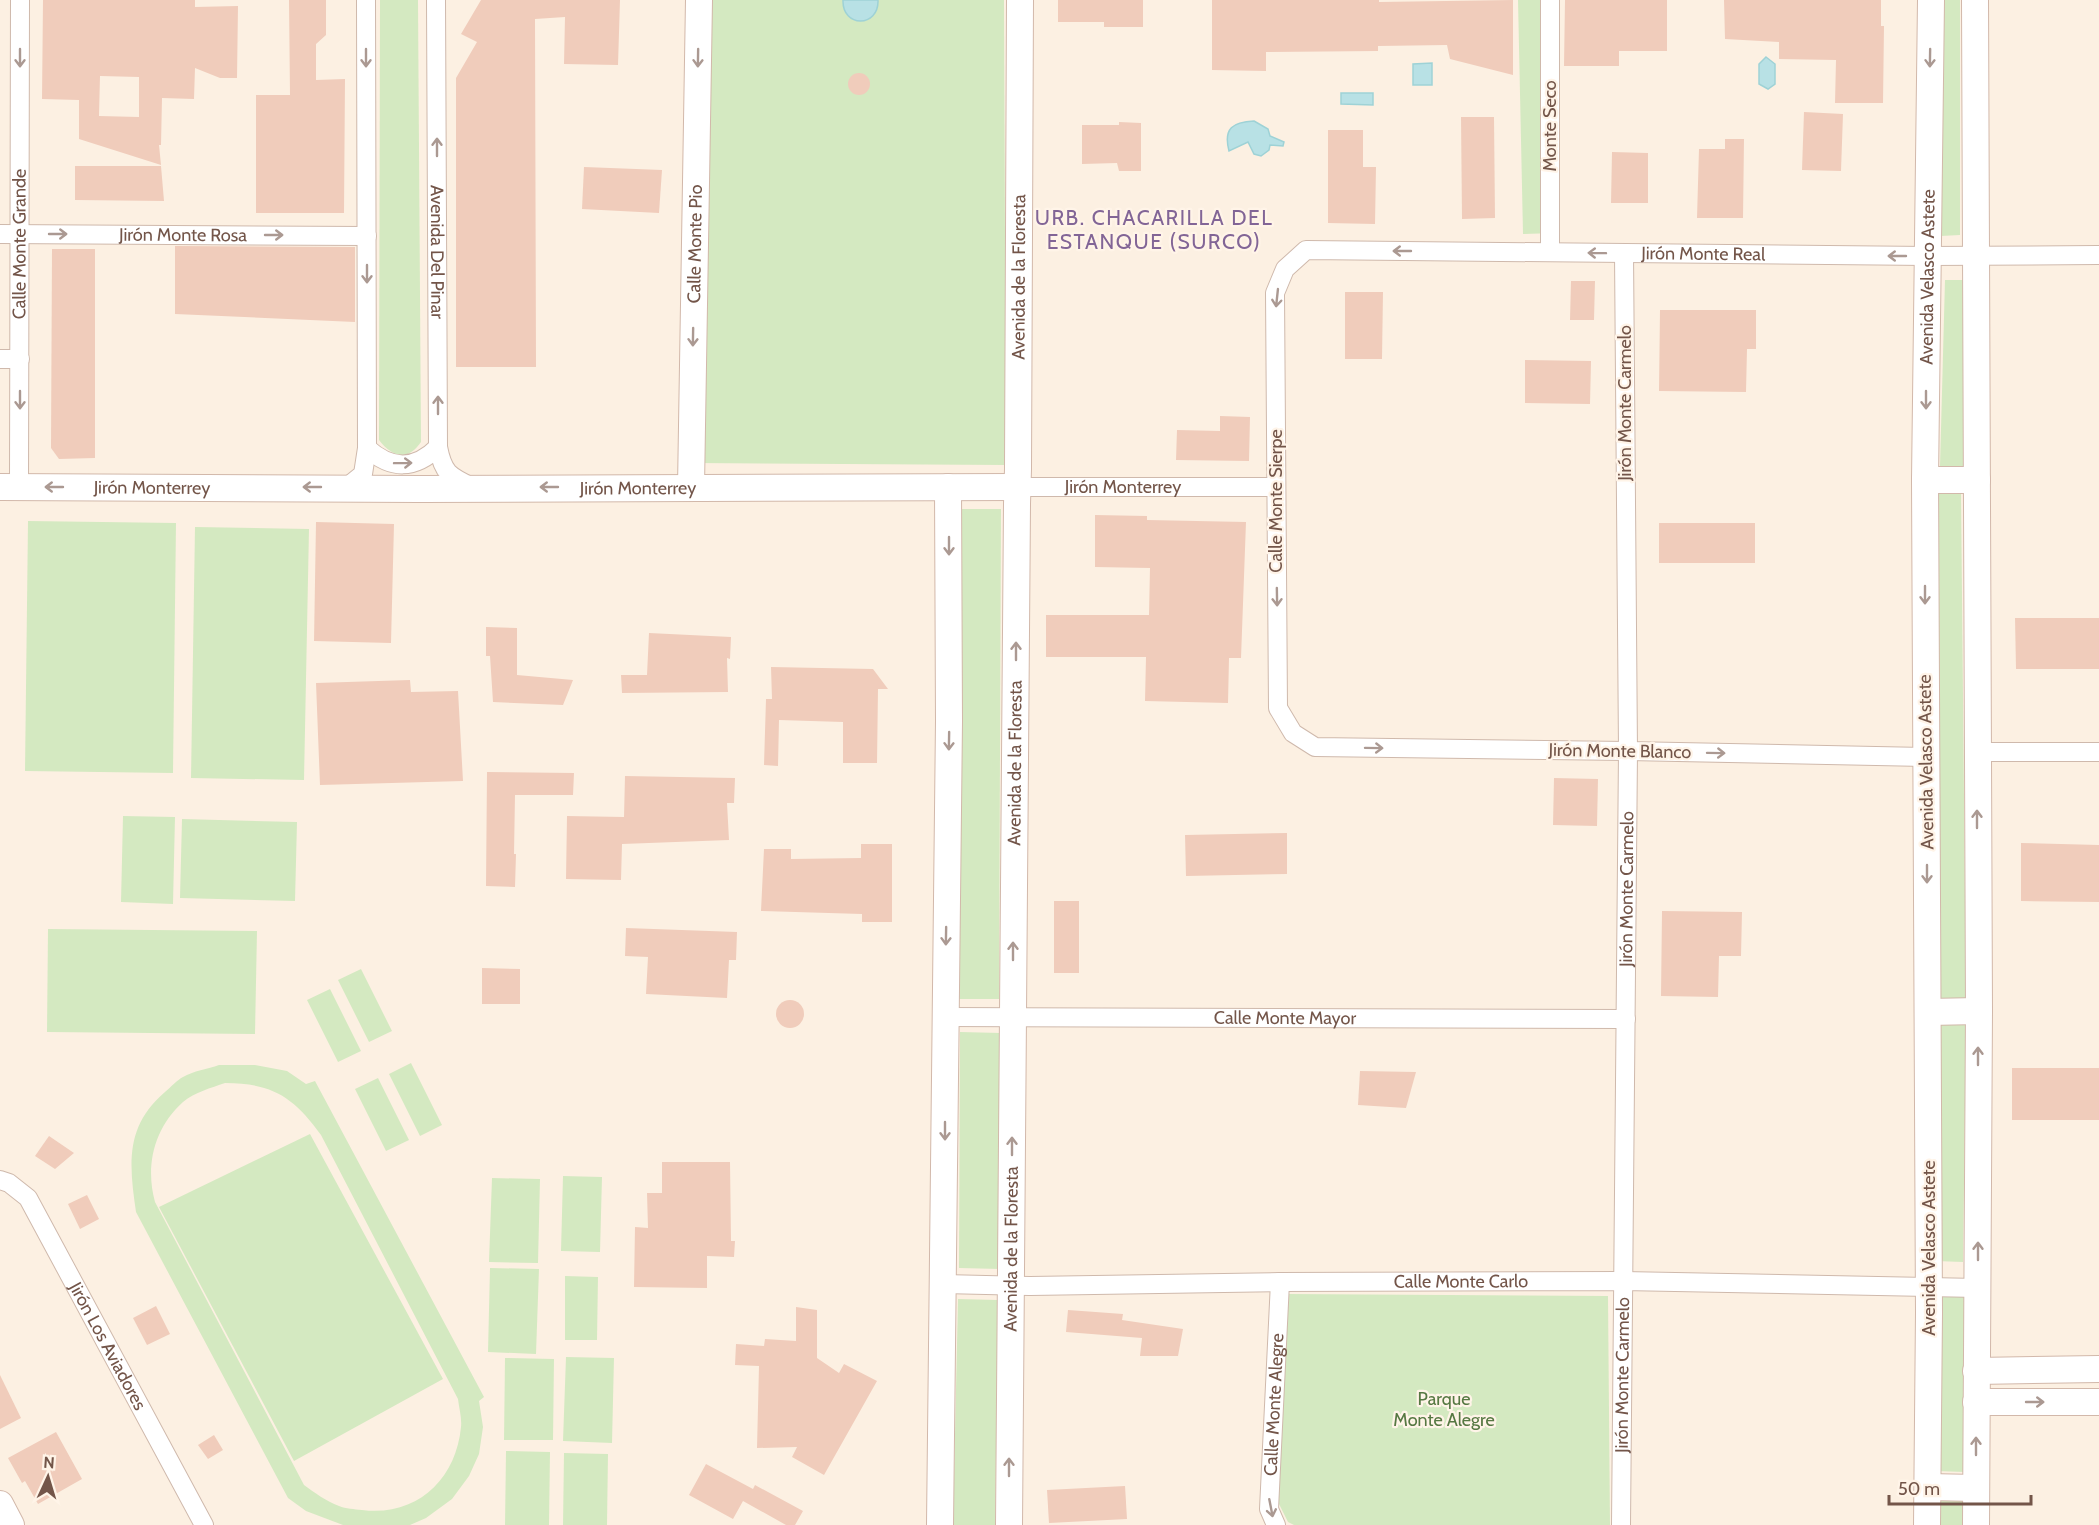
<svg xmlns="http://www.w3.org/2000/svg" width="2099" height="1525" font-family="Cabin,sans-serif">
  <rect width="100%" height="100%" fill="#fcf0e2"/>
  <!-- green -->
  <g fill="#d4e9c1" fill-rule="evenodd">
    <path d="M380,0h38l3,442c-13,19 -28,16 -42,-2z"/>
    <polygon points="708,0 1004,0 1006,465 694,463"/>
    <polygon points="1518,0 1551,0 1555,233 1523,234"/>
    <polygon points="1941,0 1960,0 1960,235 1941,236"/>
    <polygon points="1945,280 1965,280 1963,467 1940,466"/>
    <polygon points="1932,492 1961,493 1966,999 1936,998"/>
    <polygon points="959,509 1001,509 999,999 958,999"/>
    <polygon points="28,521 176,523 173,773 25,771"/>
    <polygon points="195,527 309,529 304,780 191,778"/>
    <polygon points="123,816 175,817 173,904 121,902"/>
    <polygon points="182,819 297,822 295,901 180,898"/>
    <polygon points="48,929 257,931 255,1034 47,1032"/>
    <polygon points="361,969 392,1031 369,1042 338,980"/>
    <polygon points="330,989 361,1051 338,1062 307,1000"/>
    <polygon points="1937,1024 1966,1024 1963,1262 1935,1261"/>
    <polygon points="960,1032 1001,1033 1000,1269 959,1268"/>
    <polygon points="411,1063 442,1125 420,1136 389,1074"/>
    <path d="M219,1065h36l32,6 19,13 9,-3 169,316 -5,4 4,26 -4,27 -10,22 -17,23 -26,19 -16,7h-67l-37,-14 -18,-13 -152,-286c-7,-48 -11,-86 29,-120 6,-5 12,-12 18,-15 10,-6 25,-8 36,-12zM225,1083c47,0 69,14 96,52l137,264c1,9 4,19 3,28 -5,53 -45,90 -99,83 -8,-1 -16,-1 -23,-4 -13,-5 -24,-13 -35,-21l-149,-283c-10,-36 -1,-74 28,-100 12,-10 28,-14 42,-19z"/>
    <polygon points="378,1078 409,1140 386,1151 355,1089"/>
    <polygon points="310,1134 443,1379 294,1461 159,1207"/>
    <polygon points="563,1176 602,1177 600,1252 561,1251"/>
    <polygon points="492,1178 540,1179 538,1263 489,1262"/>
    <polygon points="490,1268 539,1269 536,1354 488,1352"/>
    <polygon points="565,1276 598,1277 597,1340 565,1340"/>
    <polygon points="1940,1291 1969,1292 1965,1472 1936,1471"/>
    <polygon points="1288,1294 1608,1296 1610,1525 1294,1525 1288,1522 1278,1502"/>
    <polygon points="958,1299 998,1300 995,1525 953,1525"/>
    <polygon points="566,1357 614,1358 612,1443 563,1441"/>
    <polygon points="505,1358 554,1359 553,1440 504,1440"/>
    <polygon points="506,1451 550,1452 549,1525 505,1525"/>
    <polygon points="564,1453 608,1454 607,1525 563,1525"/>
    <rect x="1938" y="1497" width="27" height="28"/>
  </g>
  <!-- water -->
  <g fill="#b8e1e5" stroke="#9ed2d6" stroke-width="1.5">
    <path d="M843,0h35c1,28 -36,28 -35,0z"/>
    <polygon points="1766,57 1775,64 1775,84 1768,89 1759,84 1759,64"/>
    <polygon points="1432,63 1432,85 1413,85 1413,64"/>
    <polygon points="1341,93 1373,93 1373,105 1341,104"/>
    <path d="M1254,121l14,8 2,7 14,6 -1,4 -13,-1 -1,5 -8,6 -7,-2 -6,-12 -19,9c-6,-23 4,-29 25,-30z"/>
  </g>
  <!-- building -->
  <g fill="#f0ccbb" fill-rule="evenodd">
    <path d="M43,0h152v7l43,-1 -1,72h-17l-25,-10 -1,31 -32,-1 -1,47h-2l2,20 -82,-26v-39l-37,-1zM100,76l39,1v40l-40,-1z"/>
    <polygon points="289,0 326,0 326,35 316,44 316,80 345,79 344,213 256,213 256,95 290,95"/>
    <polygon points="481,0 620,0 618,65 564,64 565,17 535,19 536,367 456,367 456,78 477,42 461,34"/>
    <polygon points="1058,0 1143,0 1143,27 1104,27 1104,22 1058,22"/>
    <polygon points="1212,0 1379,0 1379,2 1513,0 1513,75 1450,59 1447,45 1378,46 1378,51 1266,52 1266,71 1212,70"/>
    <polygon points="1565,0 1667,0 1667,51 1619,51 1619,66 1564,66"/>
    <polygon points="1724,0 1881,0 1881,26 1884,26 1883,103 1835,103 1836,60 1779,59 1779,42 1725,39"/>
    <circle cx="859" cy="84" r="11"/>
    <polygon points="1804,112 1843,114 1841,171 1802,170"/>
    <polygon points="1461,117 1494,117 1495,218 1462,219"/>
    <polygon points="1119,122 1141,123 1141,171 1119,171 1117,163 1082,164 1082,125 1119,125"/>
    <polygon points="1328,130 1363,130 1363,167 1376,167 1375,224 1328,223"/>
    <polygon points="1725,139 1744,139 1743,218 1697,218 1699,149 1725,149"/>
    <polygon points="1612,152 1648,153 1648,203 1611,203"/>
    <polygon points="75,166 161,166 164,201 75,200"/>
    <polygon points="584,167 662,170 659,213 582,209"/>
    <polygon points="175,246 355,247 355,322 175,314"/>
    <polygon points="52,249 95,249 95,458 59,459 51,448"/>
    <polygon points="1571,281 1595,281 1594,320 1570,320"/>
    <polygon points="1345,292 1383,292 1382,359 1345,359"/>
    <polygon points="1660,310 1756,310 1756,349 1747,349 1746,392 1659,391"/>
    <polygon points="1525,360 1591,361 1590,404 1525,403"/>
    <polygon points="1220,416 1250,417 1249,461 1176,460 1177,430 1220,431"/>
    <polygon points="1095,515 1147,516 1147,520 1246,522 1241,658 1229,658 1228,703 1145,701 1146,657 1046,657 1046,615 1149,615 1150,568 1095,567"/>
    <polygon points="316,522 394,524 391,643 314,641"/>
    <rect x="1659" y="523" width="96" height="40"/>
    <polygon points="2015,618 2099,618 2099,669 2016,669"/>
    <polygon points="486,627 517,628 517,675 573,680 563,705 493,702 490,656 486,656"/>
    <polygon points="649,633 731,637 730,659 727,658 728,692 622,693 621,675 647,675"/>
    <polygon points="771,667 873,669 888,689 878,689 877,763 843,763 843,722 779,720 778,766 764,765 766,699 772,699"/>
    <polygon points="410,680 411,692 458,691 463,781 320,785 316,683"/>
    <polygon points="487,772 574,773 573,795 515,795 514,854 516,854 515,887 486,886"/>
    <polygon points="625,776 735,778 734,803 727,803 729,840 622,844 621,880 566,879 567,816 624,817"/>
    <polygon points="1554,778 1598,779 1597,826 1553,825"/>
    <polygon points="1287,833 1287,874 1186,876 1185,835"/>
    <polygon points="2021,843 2099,845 2099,902 2021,901"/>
    <polygon points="861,844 892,844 892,922 862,922 862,914 761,911 764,849 791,849 791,859 861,858"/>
    <rect x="1054" y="901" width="25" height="72"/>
    <polygon points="1662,911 1742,912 1741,956 1719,956 1718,997 1661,996"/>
    <polygon points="626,928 737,932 736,960 729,960 727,998 646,994 648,957 625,956"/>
    <polygon points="482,968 520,969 520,1004 482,1004"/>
    <circle cx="790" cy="1014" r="14"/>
    <rect x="2012" y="1068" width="87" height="52"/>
    <polygon points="1360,1071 1416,1072 1406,1108 1358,1105"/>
    <polygon points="49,1136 74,1153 55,1169 35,1156"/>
    <polygon points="662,1162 730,1162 731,1241 735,1241 734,1257 707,1256 707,1288 634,1287 635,1227 648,1228 647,1193 662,1193"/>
    <polygon points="87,1195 99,1219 80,1229 68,1204"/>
    <polygon points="156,1306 170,1334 147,1345 133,1318"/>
    <polygon points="796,1307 817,1310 817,1358 839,1373 844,1364 877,1381 824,1475 792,1457 797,1447 757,1448 759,1366 735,1365 736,1344 764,1346 765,1339 796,1341"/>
    <polygon points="1068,1310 1123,1314 1122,1320 1183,1329 1178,1356 1140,1356 1142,1338 1066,1332"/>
    <polygon points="0,1375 21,1418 0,1429"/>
    <polygon points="56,1432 82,1479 38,1504 25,1481 22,1483 8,1458"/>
    <polygon points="214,1435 223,1450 208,1459 198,1445"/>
    <polygon points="706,1464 753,1489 755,1485 803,1511 795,1525 786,1525 743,1501 733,1519 689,1495"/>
    <polygon points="1125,1486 1127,1519 1049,1523 1047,1490"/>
  </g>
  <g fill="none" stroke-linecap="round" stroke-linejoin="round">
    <defs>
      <g id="street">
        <path id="s1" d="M436,0l2,447c5,26 11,29 34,40"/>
        <polyline points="1550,0 1550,252"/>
        <path id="s2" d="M0,234l367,2"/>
        <polyline points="0,359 20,359"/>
        <path d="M367,448c24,22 48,22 71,-1"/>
        <path id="s3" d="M19,487l1,-487"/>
        <polyline points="347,487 363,474 367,448 366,0"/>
        <path id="s4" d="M1017,487h258"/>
        <polyline points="1977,752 2099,752"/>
        <path id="s5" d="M1925,757l-297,-6 -313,-4 -22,-14 -15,-25 -3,-415 10,-24 21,-19 621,6 172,-1"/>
        <path id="s6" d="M945,1017l681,2"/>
        <path id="s7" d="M0,1180l9,3 19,15 176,327"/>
        <path id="s8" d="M943,1284l87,2 250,-4 343,-1 355,7"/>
        <path id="s9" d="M1276,1525l-7,-16 11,-227"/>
        <path id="s10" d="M1621,1525l7,-774 -4,-498"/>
      </g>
      <g id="secondary">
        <polyline points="1975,0 1979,1011 1976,1525"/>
        <polyline points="1925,480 1977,480"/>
        <path id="s11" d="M0,487l420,2 597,-2"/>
        <path id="s12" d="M691,487l8,-487"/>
        <polyline points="1928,1012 1979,1011"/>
        <polyline points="1976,1371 2099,1369"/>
        <polyline points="1976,1402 2099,1402"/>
        <polyline points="1928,1487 1976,1488"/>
        <polyline points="0,1504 11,1525"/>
        <polyline points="940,1525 949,721 948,487"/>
        <path id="s13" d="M1009,1525l8,-1021 1,-35 2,-469"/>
        <path id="s14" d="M1927,1525l2,-212 -4,-833 6,-480"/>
      </g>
    </defs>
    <!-- street casing -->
    <use href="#street" stroke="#cfb9ac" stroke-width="20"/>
    <!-- secondary casing -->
    <use href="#secondary" stroke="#d2b8aa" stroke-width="28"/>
    <!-- street -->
    <use href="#street" stroke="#fff" stroke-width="18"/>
    <!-- secondary -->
    <use href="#secondary" stroke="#fff" stroke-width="26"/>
  </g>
  <!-- one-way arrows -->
  <defs><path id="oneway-shaft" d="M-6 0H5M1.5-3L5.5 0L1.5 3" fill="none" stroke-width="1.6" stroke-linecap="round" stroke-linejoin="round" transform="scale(1.5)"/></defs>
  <g stroke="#ab9992">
    <use href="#oneway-shaft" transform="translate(20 58) rotate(90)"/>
    <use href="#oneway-shaft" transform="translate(366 58) rotate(90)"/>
    <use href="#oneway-shaft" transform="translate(698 58) rotate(91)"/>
    <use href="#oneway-shaft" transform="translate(1930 58) rotate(91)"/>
    <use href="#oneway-shaft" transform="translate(437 147) rotate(-90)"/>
    <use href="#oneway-shaft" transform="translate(58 234)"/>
    <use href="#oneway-shaft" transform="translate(274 235)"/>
    <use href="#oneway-shaft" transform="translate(1402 251) rotate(-180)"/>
    <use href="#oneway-shaft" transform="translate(1597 253) rotate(-179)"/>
    <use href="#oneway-shaft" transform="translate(1897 256) rotate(-180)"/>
    <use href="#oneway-shaft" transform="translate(367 274) rotate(90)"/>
    <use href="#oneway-shaft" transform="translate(1277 298) rotate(96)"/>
    <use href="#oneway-shaft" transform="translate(693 337) rotate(91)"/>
    <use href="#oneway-shaft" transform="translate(20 400) rotate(90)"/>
    <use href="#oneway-shaft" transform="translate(1926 400) rotate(90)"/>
    <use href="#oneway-shaft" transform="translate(438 405) rotate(-90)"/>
    <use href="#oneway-shaft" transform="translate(403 463) rotate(-1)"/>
    <use href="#oneway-shaft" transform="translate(54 487) rotate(180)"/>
    <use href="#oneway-shaft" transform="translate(312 487) rotate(180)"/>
    <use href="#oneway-shaft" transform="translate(549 487) rotate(180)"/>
    <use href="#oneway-shaft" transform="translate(949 546) rotate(90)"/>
    <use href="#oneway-shaft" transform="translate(1925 595) rotate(90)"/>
    <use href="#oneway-shaft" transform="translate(1277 597) rotate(89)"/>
    <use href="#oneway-shaft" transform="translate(1016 651) rotate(-90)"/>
    <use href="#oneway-shaft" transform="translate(949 741) rotate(91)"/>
    <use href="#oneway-shaft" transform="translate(1374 748) rotate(1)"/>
    <use href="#oneway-shaft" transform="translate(1716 753) rotate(1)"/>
    <use href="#oneway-shaft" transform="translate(1977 819) rotate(-90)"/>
    <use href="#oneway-shaft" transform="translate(1927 874) rotate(90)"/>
    <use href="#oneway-shaft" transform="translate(946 936) rotate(91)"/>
    <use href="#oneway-shaft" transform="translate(1013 951) rotate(-90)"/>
    <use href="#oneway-shaft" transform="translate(1978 1056) rotate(-90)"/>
    <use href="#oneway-shaft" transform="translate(945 1131) rotate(90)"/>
    <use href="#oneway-shaft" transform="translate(1012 1146) rotate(-90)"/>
    <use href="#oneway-shaft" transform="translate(1978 1251) rotate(-90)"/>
    <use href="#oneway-shaft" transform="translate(2035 1402)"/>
    <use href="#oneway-shaft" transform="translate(1976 1446) rotate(-90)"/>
    <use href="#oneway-shaft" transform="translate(1009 1467) rotate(-90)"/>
    <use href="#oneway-shaft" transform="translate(1271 1508) rotate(79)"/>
  </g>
  <g text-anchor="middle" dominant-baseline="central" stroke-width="4.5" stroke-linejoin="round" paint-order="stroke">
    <!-- street labels -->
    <g font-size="18" fill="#735549" stroke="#fff4e8">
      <text transform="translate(1550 126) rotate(-90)">Monte Seco</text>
      <text stroke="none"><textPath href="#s2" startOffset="183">Jirón Monte Rosa</textPath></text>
      <text stroke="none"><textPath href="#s3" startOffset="243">Calle Monte Grande</textPath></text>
      <text stroke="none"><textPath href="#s12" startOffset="243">Calle Monte Pio</textPath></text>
      <text stroke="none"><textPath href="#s1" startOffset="252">Avenida Del Pinar</textPath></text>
      <text stroke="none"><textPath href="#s5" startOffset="1532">Jirón Monte Real</textPath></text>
      <text stroke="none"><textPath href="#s13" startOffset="1248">Avenida de la Floresta</textPath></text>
      <text stroke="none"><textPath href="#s14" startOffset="1248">Avenida Velasco Astete</textPath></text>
      <text transform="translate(1625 403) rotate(-90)">Jirón Monte Carmelo</text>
      <text stroke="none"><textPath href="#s11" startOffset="152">Jirón Monterrey</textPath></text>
      <text stroke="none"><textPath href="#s11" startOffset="638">Jirón Monterrey</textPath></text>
      <text stroke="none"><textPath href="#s4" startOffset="106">Jirón Monterrey</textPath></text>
      <text transform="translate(1276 501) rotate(-90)">Calle Monte Sierpe</text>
      <text transform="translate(1620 751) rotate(1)">Jirón Monte Blanco</text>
      <text stroke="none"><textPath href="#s13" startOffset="762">Avenida de la Floresta</textPath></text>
      <text transform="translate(1926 762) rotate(-91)">Avenida Velasco Astete</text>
      <text stroke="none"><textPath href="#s10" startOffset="636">Jirón Monte Carmelo</textPath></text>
      <text stroke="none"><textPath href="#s6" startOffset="340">Calle Monte Mayor</textPath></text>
      <text stroke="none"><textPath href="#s13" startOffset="276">Avenida de la Floresta</textPath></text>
      <text transform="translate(1929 1248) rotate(-90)">Avenida Velasco Astete</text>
      <text stroke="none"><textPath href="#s8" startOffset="518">Calle Monte Carlo</textPath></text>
      <text stroke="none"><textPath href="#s7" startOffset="202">Jirón Los Aviadores</textPath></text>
      <text stroke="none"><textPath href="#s10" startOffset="150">Jirón Monte Carmelo</textPath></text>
      <text stroke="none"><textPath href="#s9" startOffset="122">Calle Monte Alegre</textPath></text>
    </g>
    <!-- park labels -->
    <g font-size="18" fill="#567842" stroke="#fff4e8">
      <text x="1444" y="1399">Parque<tspan x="1444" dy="21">Monte Alegre</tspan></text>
    </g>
    <!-- quarter labels -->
    <g font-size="21" letter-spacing="1.5" fill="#826596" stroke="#fff4e8">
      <text x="1154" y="217">URB. CHACARILLA DEL<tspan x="1154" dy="24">ESTANQUE (SURCO)</tspan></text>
    </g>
  </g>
  <!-- north arrow -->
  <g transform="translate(48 1477) rotate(4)" stroke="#fff4e8" stroke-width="4.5" paint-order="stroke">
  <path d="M0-4.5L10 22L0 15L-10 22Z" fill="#735549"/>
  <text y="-9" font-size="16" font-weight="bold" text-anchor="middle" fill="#735549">N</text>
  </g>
  <!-- scale -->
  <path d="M1889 1495v9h142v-9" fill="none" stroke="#735549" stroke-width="3"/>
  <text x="1898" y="1495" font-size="18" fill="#735549" stroke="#fff4e8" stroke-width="4.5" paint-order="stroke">50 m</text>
</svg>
